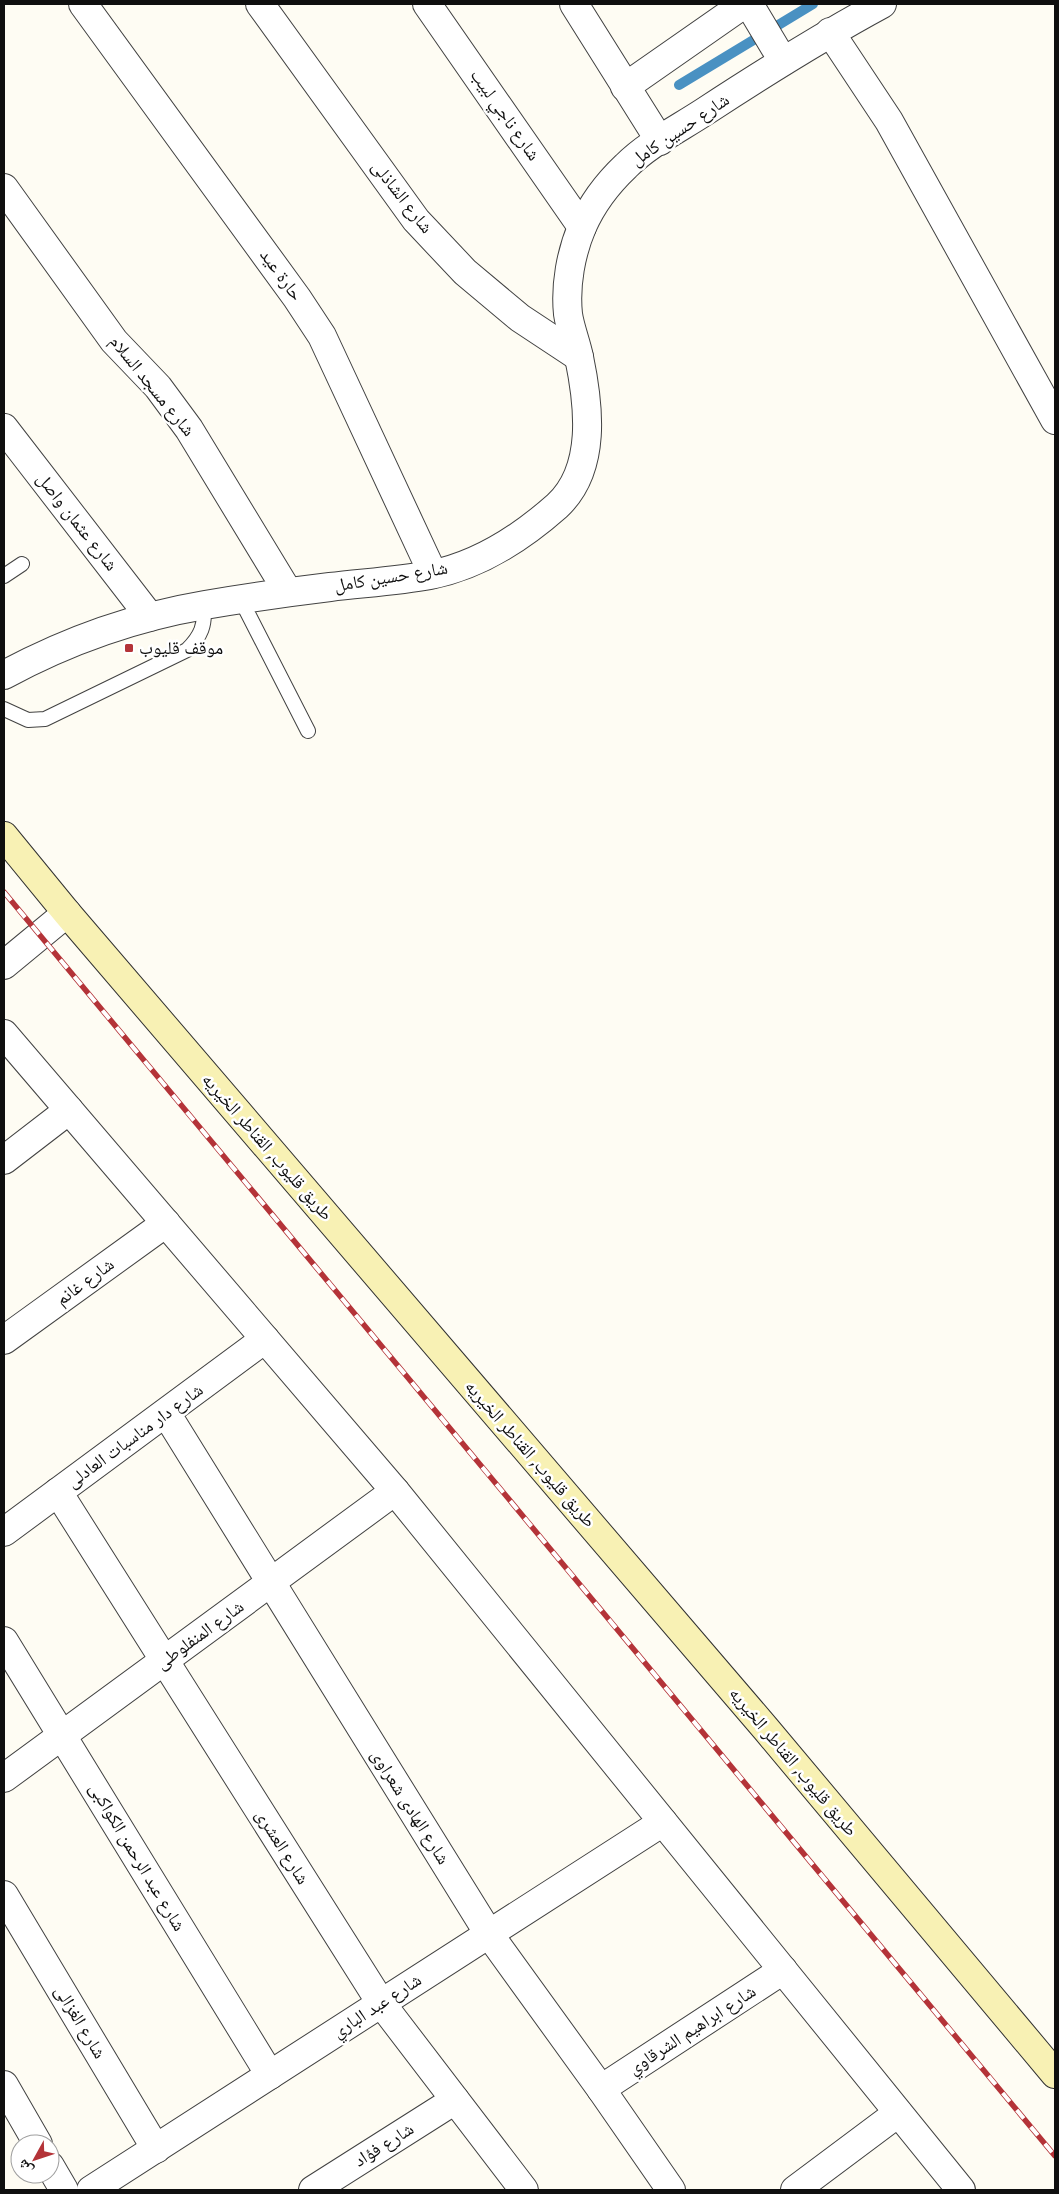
<svg xmlns="http://www.w3.org/2000/svg" width="1059" height="2194" font-family="Spectral,'Noto Naskh Arabic',serif">
  <rect width="100%" height="100%" fill="#fefcf3"/>
  <g fill="none" stroke-linecap="round" stroke-linejoin="round">
    <!-- stream -->
    <polyline stroke="#4991c2" stroke-width="10" points="679,85 813,4"/>
    <defs>
      <g id="lane">
        <polyline points="4,576 22,564"/>
        <polyline points="241,600 308,731"/>
        <path d="M4,709l24,11 17,-1 142,-69c14,-14 19,-25 16,-45"/>
      </g>
      <g id="street">
        <polyline points="83,4 297,298 322,336 433,574"/>
        <polyline points="260,4 416,220 465,272 520,318 579,357"/>
        <polyline points="427,4 582,227"/>
        <polyline points="574,4 660,141"/>
        <polyline points="749,4 783,61"/>
        <polyline points="830,32 889,121 1055,420"/>
        <polyline points="625,87 744,4"/>
        <polyline points="4,188 114,341 158,387 189,429 288,592"/>
        <polyline points="4,428 150,617"/>
        <path d="M4,675c63,-34 130,-58 201,-70 42,-7 83,-13 125,-18 33,-4 68,-6 100,-12 47,-9 92,-38 127,-69 40,-37 32,-101 22,-149 -3,-15 -9,-29 -11,-43 -3,-29 3,-61 14,-87 10,-23 26,-44 44,-61 22,-22 52,-37 78,-54 58,-38 117,-75 178,-108"/>
        <polyline points="4,965 67,913"/>
        <polyline points="4,1034 395,1491 961,2190"/>
        <polyline points="4,1160 69,1110"/>
        <polyline points="4,1340 166,1223"/>
        <polyline points="166,1413 489,1934 601,2089 671,2190"/>
        <polyline points="58,1492 381,2003 524,2190"/>
        <polyline points="4,1532 265,1339"/>
        <polyline points="4,1641 270,2075"/>
        <polyline points="4,1778 395,1491"/>
        <polyline points="4,1895 156,2149"/>
        <polyline points="4,2085 38,2144"/>
        <polyline points="601,2089 783,1970"/>
        <polyline points="50,2166 64,2190"/>
        <polyline points="91,2190 663,1822"/>
        <polyline points="313,2190 455,2100"/>
        <polyline points="795,2190 898,2113"/>
      </g>
      <polyline id="secondary" points="4,836 67,913 766,1729 1055,2074"/>
    </defs>
    <!-- lane casing -->
    <use href="#lane" stroke="#424242" stroke-width="16"/>
    <!-- street casing -->
    <use href="#street" stroke="#424242" stroke-width="30"/>
    <!-- secondary casing -->
    <use href="#secondary" stroke="#313131" stroke-width="30"/>
    <!-- lane -->
    <use href="#lane" stroke="#fff" stroke-width="14"/>
    <!-- street -->
    <use href="#street" stroke="#fff" stroke-width="28"/>
    <!-- secondary -->
    <use href="#secondary" stroke="#f8f1b4" stroke-width="28"/>
    <defs>
      <polyline id="rail" points="4,892 1055,2156"/>
    </defs>
    <!-- rail casing -->
    <use href="#rail" stroke="#b43338" stroke-width="5.5"/>
    <!-- rail -->
    <use href="#rail" stroke="#fff" stroke-width="4" stroke-dasharray="11" stroke-linecap="butt"/>
  </g>
  <!-- markers -->
  <rect fill="#b43338" stroke="#fff" stroke-width="2" x="124" y="643" width="10" height="10" rx="2.5"/>
  <g text-anchor="middle" dominant-baseline="central" stroke-width="5" stroke-linejoin="round" paint-order="stroke">
    <!-- street labels -->
    <g font-size="18" fill="#0f0f0f" stroke="#fff">
      <text transform="translate(505 115) rotate(55)">شارع ناجي لبيب</text>
      <text transform="translate(680 130) rotate(-34)">شارع حسين كامل</text>
      <text transform="translate(402 197) rotate(52)">شارع الشاذلى</text>
      <text transform="translate(281 275) rotate(54)">حارة عيد</text>
      <text transform="translate(152 386) rotate(51)">شارع مسجد السلام</text>
      <text transform="translate(77 522) rotate(52)">شارع عثمان واصل</text>
      <text transform="translate(391 577) rotate(-9)">شارع حسين كامل</text>
      <text transform="translate(267 1147) rotate(49)">طريق قليوب, القناطر الخيريه</text>
      <text transform="translate(85 1282) rotate(-36)">شارع غانم</text>
      <text transform="translate(135 1436) rotate(-36)">شارع دار مناسبات العادلى</text>
      <text transform="translate(530 1454) rotate(49)">طريق قليوب, القناطر الخيريه</text>
      <text transform="translate(200 1635) rotate(-36)">شارع المنفلوطى</text>
      <text transform="translate(793 1762) rotate(50)">طريق قليوب, القناطر الخيريه</text>
      <text transform="translate(410 1807) rotate(58)">شارع الهادى شعراوى</text>
      <text transform="translate(282 1847) rotate(58)">شارع العشرى</text>
      <text transform="translate(137 1857) rotate(59)">شارع عبد الرحمن الكواكبى</text>
      <text transform="translate(377 2006) rotate(-33)">شارع عبد الباري</text>
      <text transform="translate(80 2022) rotate(59)">شارع الغزالى</text>
      <text transform="translate(692 2030) rotate(-33)">شارع ابراهيم الشرقاوي</text>
      <text transform="translate(384 2145) rotate(-32)">شارع فؤاد</text>
    </g>
    <!-- poi labels -->
    <g font-size="18" fill="#0f0f0f" stroke="#fff" text-anchor="start">
      <text x="139" y="648">موقف قليوب</text>
    </g>
  </g>
  <!-- border -->
  <rect width="1059" height="2194" fill="none" stroke="#0f0f0f" stroke-width="10"/>
  <!-- north arrow -->
  <g transform="translate(35 2159) rotate(230)"><circle r="24" fill="#ffffff" stroke="#9f9f9f"/>
  <path d="M0-4L9 19L0 12L-9 19Z" fill="#b43338"/>
  <text y="-8" font-size="14" font-weight="bold" text-anchor="middle" fill="#0f0f0f">ش</text>
  </g>
</svg>
